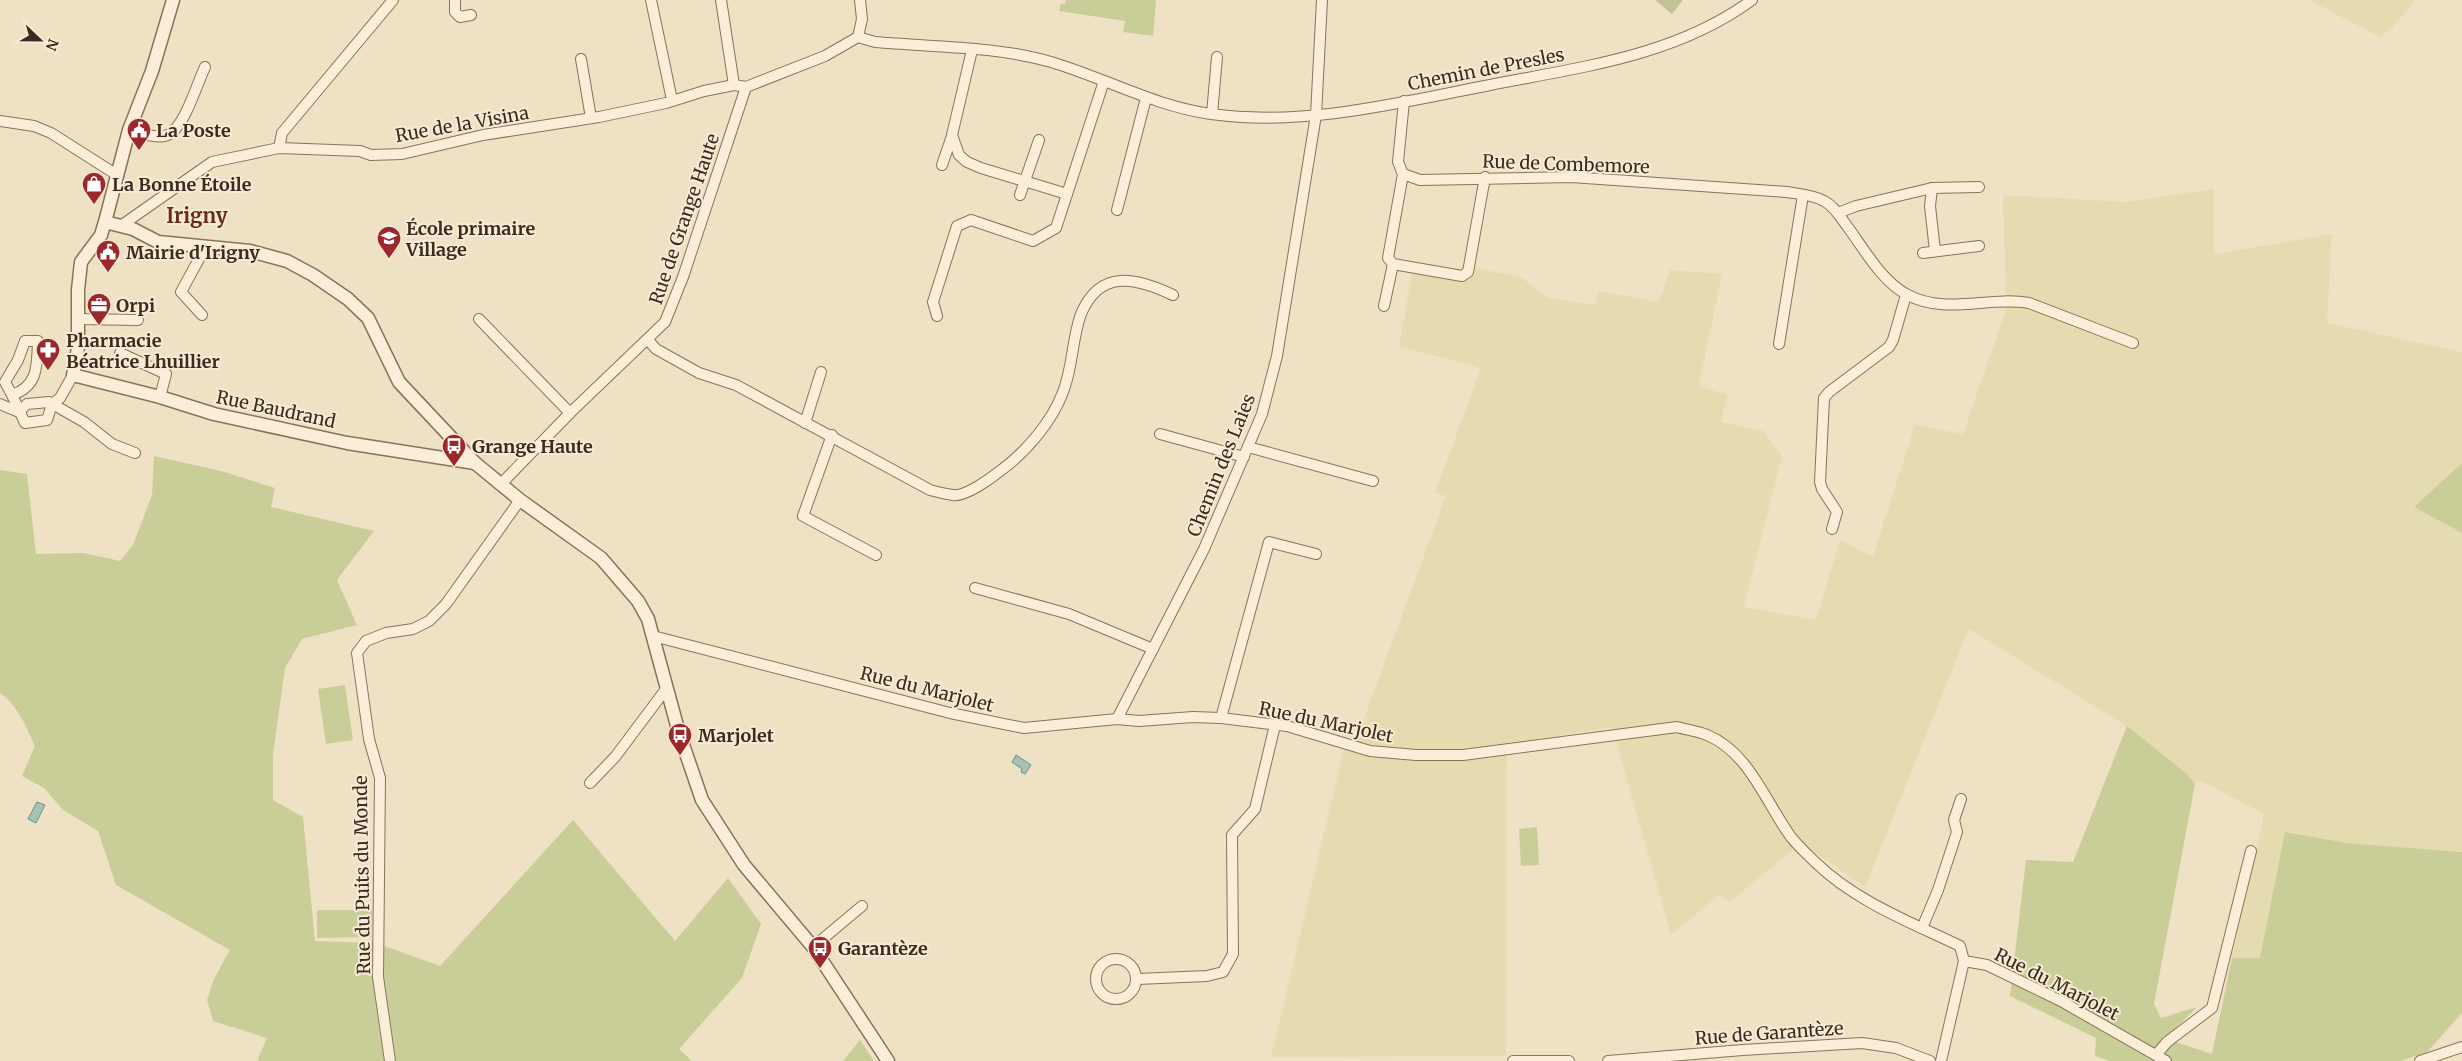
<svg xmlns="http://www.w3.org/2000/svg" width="2462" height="1061" font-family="Merriweather,serif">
  <rect width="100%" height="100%" fill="#efe1c4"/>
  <!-- farmland -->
  <g fill="#e5dbb1">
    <polygon points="2309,0 2415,0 2391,29 2380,37"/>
    <polygon points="2214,189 2214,254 2332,234 2327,323 2462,352 2462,463 2414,507 2462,533 2462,852 2347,843 2286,832 2260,958 2232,958 2264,814 2200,780 2195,784 2186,773 2127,726 1969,629 1865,887 1801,843 1730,902 1719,895 1671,935 1612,727 1507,744 1506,1056 1271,1057 1344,749 1352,751 1446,496 1435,493 1481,368 1399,346 1413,270 1470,280 1473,267 1522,278 1548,298 1595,305 1598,291 1659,302 1670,270 1722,274 1699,386 1727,395 1721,422 1763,431 1782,456 1744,607 1816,620 1840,540 1873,557 1915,425 1963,434 2006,310 2003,195 2124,202"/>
  </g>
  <!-- green -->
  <g fill="#c9ce98">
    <polygon points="1066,0 1156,0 1153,36 1123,32 1125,21 1059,11 1061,4 1065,4"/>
    <path d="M154,456l67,15 54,17 -4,19 103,24 -37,49 20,45 -55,14 -17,29 -12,86v46l30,17 12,124 58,2v36l6,25 -2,9 7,48h-127l10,-23 -54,-17 -6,-21 7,-21 16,-29 -114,-65 -18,-54 -35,-21 -19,-22 -22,-12 13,-30c-9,-19 -17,-41 -35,-53v-223l27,4 9,80 48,-1 36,8 13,-16 19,-50z"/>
    <polygon points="2462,463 2462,533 2414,507"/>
    <polygon points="345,685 353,740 326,744 318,689"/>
    <polygon points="2127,726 2186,773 2195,784 2154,1004 2161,1018 2197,1007 2170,1034 2176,1042 2212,1054 2232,958 2260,958 2285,832 2347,843 2462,852 2462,1013 2427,1052 2401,1061 2110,1061 2095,1056 2096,1038 2010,996 2026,860 2073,862"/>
    <polygon points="573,820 675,941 728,878 761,924 742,978 679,1049 692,1061 394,1061 381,977 382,945 440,966"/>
    <polygon points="1537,827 1539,865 1521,866 1519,829"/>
    <polygon points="317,910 372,910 372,937 317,938"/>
    <polygon points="860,1040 874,1061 843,1061"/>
  </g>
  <!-- cemetery -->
  <polygon fill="#bfc397" points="1655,0 1683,0 1672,14"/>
  <!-- water -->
  <g fill="#a6c2b9" stroke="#6c9187">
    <polygon points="1016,755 1031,765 1025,774 1021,772 1022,769 1012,762"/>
    <polygon points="37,802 45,805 36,823 28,819"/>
  </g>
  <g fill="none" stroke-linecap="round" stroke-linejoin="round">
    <defs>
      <g id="minor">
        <polyline points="455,0 455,12 460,17 471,15"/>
        <polyline points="651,0 672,100"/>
        <polyline points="721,0 734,85"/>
        <path d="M858,37l17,5c57,5 121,4 176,20 54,16 103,44 160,52 92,13 188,-11 279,-29 91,-18 186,-29 262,-85"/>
        <polyline points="858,37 862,19 860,0"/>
        <polyline points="972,50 952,135 959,155 967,162 981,168 1067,194"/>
        <polyline points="581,59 591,118"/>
        <path d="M1404,101l-6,61 5,12 17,6 151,-3 216,15c12,2 27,3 37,9 10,5 17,17 23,25 17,23 35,56 61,69 37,20 81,1 121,8l104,40"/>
        <polyline points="1212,114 1217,57"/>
        <polyline points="0,121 34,126 51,133 117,175"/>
        <path d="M129,130c10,3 33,11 42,3 15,-11 26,-49 34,-66"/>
        <polyline points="279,148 282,133 393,0"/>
        <polyline points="942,165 952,136"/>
        <polyline points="1403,174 1388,258 1393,264 1462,276 1468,272 1485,177"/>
        <polyline points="1932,188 1930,206 1935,251"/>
        <polyline points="1020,195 1039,140"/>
        <polyline points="1117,210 1146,98"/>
        <polyline points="1838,213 1856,206 1932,188 1979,187"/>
        <polyline points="122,225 212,162 279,148 360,151 371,155 402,154 483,135 599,117 666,103 704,91 734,85 746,87 825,56 858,37"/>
        <polyline points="1923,253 1979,246"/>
        <polyline points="1384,306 1393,264"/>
        <polyline points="202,315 181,292 206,246"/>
        <polyline points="937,316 933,302 957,226 971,220 1033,241 1056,228 1104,81"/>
        <polyline points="77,319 138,320"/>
        <polyline points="479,319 570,413"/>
        <path d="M648,340l8,9 43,24 37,12 194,105c8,2 15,4 23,5 12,2 37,-16 47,-24 25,-18 52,-49 63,-79 10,-25 9,-54 18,-78 19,-46 56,-36 92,-19"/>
        <polyline points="1779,344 1803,195"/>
        <polyline points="120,353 166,374 160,397"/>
        <path d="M12,395l-7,-13 13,-22 7,-19h13c-1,26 0,45 -26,54l13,28 22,-3 5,-16 8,-6 13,-23"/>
        <polyline points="0,404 19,412"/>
        <polyline points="19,412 27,404 49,402 84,422 112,444 135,453"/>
        <polyline points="805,423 821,372"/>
        <polyline points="1160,434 1244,457"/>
        <polyline points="832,435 803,516 876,555"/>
        <polyline points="1248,447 1373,481"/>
        <polyline points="500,485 570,413 665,322 683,277 746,87"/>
        <polyline points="1832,529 1837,512 1822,489 1820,482 1824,398 1829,392 1889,347 1893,340 1906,295"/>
        <polyline points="975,588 1069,614 1153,649"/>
        <path d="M653,636l297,77 74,15 93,-9 22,2 54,-4 28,1 66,8 83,25 46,4h47l214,-28c10,3 21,4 30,8 42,17 59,68 84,102 7,9 16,17 24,25 40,39 95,60 145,84l4,15 23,4 74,36 105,60"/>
        <polyline points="1221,718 1269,542 1316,554"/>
        <polyline points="1117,719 1204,549 1262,414 1277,356 1316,115 1322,0"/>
        <polyline points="590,783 615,757 666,689"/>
        <polyline points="1922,928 1938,890 1957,832 1954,820 1961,799"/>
        <polyline points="813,947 862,906"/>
        <circle cx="1116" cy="979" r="20"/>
        <polyline points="1137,979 1207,976 1223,972 1233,954 1232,835 1255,809 1275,725"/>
        <polyline points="2156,1055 2167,1042 2212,1008 2251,851"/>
        <polyline points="390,1061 378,977 380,778 369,739 357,653 366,641 386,633 413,629 429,621 446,604 520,500"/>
        <polyline points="1513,1061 1569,1061"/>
        <polyline points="1608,1061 1743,1050 1862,1043 1896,1048 1930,1061"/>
        <polyline points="1941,1061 1964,961"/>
        <polyline points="2420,1061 2462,1047"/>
      </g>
      <g id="tertiary">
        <polyline points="173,0 152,71 129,130 105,222 101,235 81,262 78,290 78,348 73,375 160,397 214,414 347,443 475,463"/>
        <polyline points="105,222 133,229 158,242 250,251 287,261 313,275 348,299 368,318 399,382 475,463 520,500 601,558 638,601 648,619 679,733 702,800 744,865 813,947 888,1061"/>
      </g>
    </defs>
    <!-- minor casing -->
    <use href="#minor" stroke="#8a725a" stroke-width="12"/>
    <!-- tertiary casing -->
    <use href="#tertiary" stroke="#8a725a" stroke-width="15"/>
    <!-- minor -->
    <use href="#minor" stroke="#faeed8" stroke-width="10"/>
    <!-- tertiary -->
    <use href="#tertiary" stroke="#faeed8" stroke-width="12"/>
  </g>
  <!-- icons -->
  <defs>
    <symbol id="civic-pin" viewBox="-11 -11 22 30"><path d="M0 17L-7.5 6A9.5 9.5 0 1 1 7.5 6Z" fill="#9b282d" stroke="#f6ebd4"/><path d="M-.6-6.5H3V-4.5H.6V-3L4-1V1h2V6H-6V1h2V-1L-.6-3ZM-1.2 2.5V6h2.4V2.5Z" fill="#fff"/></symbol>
    <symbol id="shop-pin" viewBox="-11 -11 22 30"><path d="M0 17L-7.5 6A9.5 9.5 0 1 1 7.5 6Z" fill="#9b282d" stroke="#f6ebd4"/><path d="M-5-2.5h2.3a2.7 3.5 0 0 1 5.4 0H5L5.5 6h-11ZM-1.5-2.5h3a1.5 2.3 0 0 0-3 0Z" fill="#fff"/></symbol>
    <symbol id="school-pin" viewBox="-11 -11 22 30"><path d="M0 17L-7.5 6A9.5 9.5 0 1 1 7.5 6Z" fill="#9b282d" stroke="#f6ebd4"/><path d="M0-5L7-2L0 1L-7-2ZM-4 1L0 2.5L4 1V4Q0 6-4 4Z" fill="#fff"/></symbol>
    <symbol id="office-pin" viewBox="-11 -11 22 30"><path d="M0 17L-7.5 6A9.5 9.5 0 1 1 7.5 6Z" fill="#9b282d" stroke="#f6ebd4"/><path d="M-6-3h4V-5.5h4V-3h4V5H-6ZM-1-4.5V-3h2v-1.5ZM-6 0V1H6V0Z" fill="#fff"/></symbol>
    <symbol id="pharmacy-pin" viewBox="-11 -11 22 30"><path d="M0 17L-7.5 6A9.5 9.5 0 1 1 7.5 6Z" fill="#9b282d" stroke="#f6ebd4"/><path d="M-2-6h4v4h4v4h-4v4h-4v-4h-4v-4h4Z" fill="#fff"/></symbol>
    <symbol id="bus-pin" viewBox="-11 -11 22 30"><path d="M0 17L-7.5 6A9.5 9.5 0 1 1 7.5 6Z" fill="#9b282d" stroke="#f6ebd4"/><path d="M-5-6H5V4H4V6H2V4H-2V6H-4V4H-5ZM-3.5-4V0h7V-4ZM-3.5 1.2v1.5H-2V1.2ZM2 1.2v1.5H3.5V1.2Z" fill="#fff"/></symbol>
  </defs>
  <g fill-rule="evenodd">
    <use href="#civic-pin" x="125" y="116" width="28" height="38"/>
    <use href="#shop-pin" x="80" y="170" width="28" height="38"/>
    <use href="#school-pin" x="375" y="224" width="28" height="38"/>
    <use href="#civic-pin" x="94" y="238" width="28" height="38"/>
    <use href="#office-pin" x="85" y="291" width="28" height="38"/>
    <use href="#pharmacy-pin" x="34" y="336" width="28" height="38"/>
    <use href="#bus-pin" x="440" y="432" width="28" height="38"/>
    <use href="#bus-pin" x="666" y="721" width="28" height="38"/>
    <use href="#bus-pin" x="806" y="934" width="28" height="38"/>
  </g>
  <g text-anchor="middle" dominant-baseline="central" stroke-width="4" stroke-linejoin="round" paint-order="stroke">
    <!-- street labels -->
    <g font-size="18" fill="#3a2b1e" stroke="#f6ebd4">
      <text transform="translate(1486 69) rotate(-11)">Chemin de Presles</text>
      <text transform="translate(462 124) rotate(-10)">Rue de la Visina</text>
      <text transform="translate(1566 164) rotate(2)">Rue de Combemore</text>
      <text transform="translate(684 219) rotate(-71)">Rue de Grange Haute</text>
      <text transform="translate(276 409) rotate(12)">Rue Baudrand</text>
      <text transform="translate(1221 465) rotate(-68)">Chemin des Laies</text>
      <text transform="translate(927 689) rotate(14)">Rue du Marjolet</text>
      <text transform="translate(1326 722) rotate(12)">Rue du Marjolet</text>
      <text transform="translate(362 875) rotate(-91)">Rue du Puits du Monde</text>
      <text transform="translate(2057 984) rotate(27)">Rue du Marjolet</text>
      <text transform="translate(1769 1033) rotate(-4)">Rue de Garantèze</text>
    </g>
    <!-- poi labels -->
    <g font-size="18" font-weight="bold" fill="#3a2b1e" stroke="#f6ebd4" text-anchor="start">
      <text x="156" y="130">La Poste</text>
      <text x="112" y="184">La Bonne Étoile</text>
      <text x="406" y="228">École primaire<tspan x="406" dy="21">Village</tspan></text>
      <text x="126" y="252">Mairie d'Irigny</text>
      <text x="116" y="305">Orpi</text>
      <text x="66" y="340">Pharmacie<tspan x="66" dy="21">Béatrice Lhuillier</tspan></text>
      <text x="472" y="446">Grange Haute</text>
      <text x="698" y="735">Marjolet</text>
      <text x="838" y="948">Garantèze</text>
    </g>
    <!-- quarter labels -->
    <g font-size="20" font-weight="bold" fill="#682a1d" stroke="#f6ebd4">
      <text x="197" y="215">Irigny</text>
    </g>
  </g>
  <!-- north arrow -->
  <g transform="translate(40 40) rotate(112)" stroke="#f6ebd4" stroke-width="4" paint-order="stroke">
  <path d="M0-4L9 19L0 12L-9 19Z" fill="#3a2b1e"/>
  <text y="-8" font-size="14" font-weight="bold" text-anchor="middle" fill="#3a2b1e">N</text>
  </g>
</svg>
